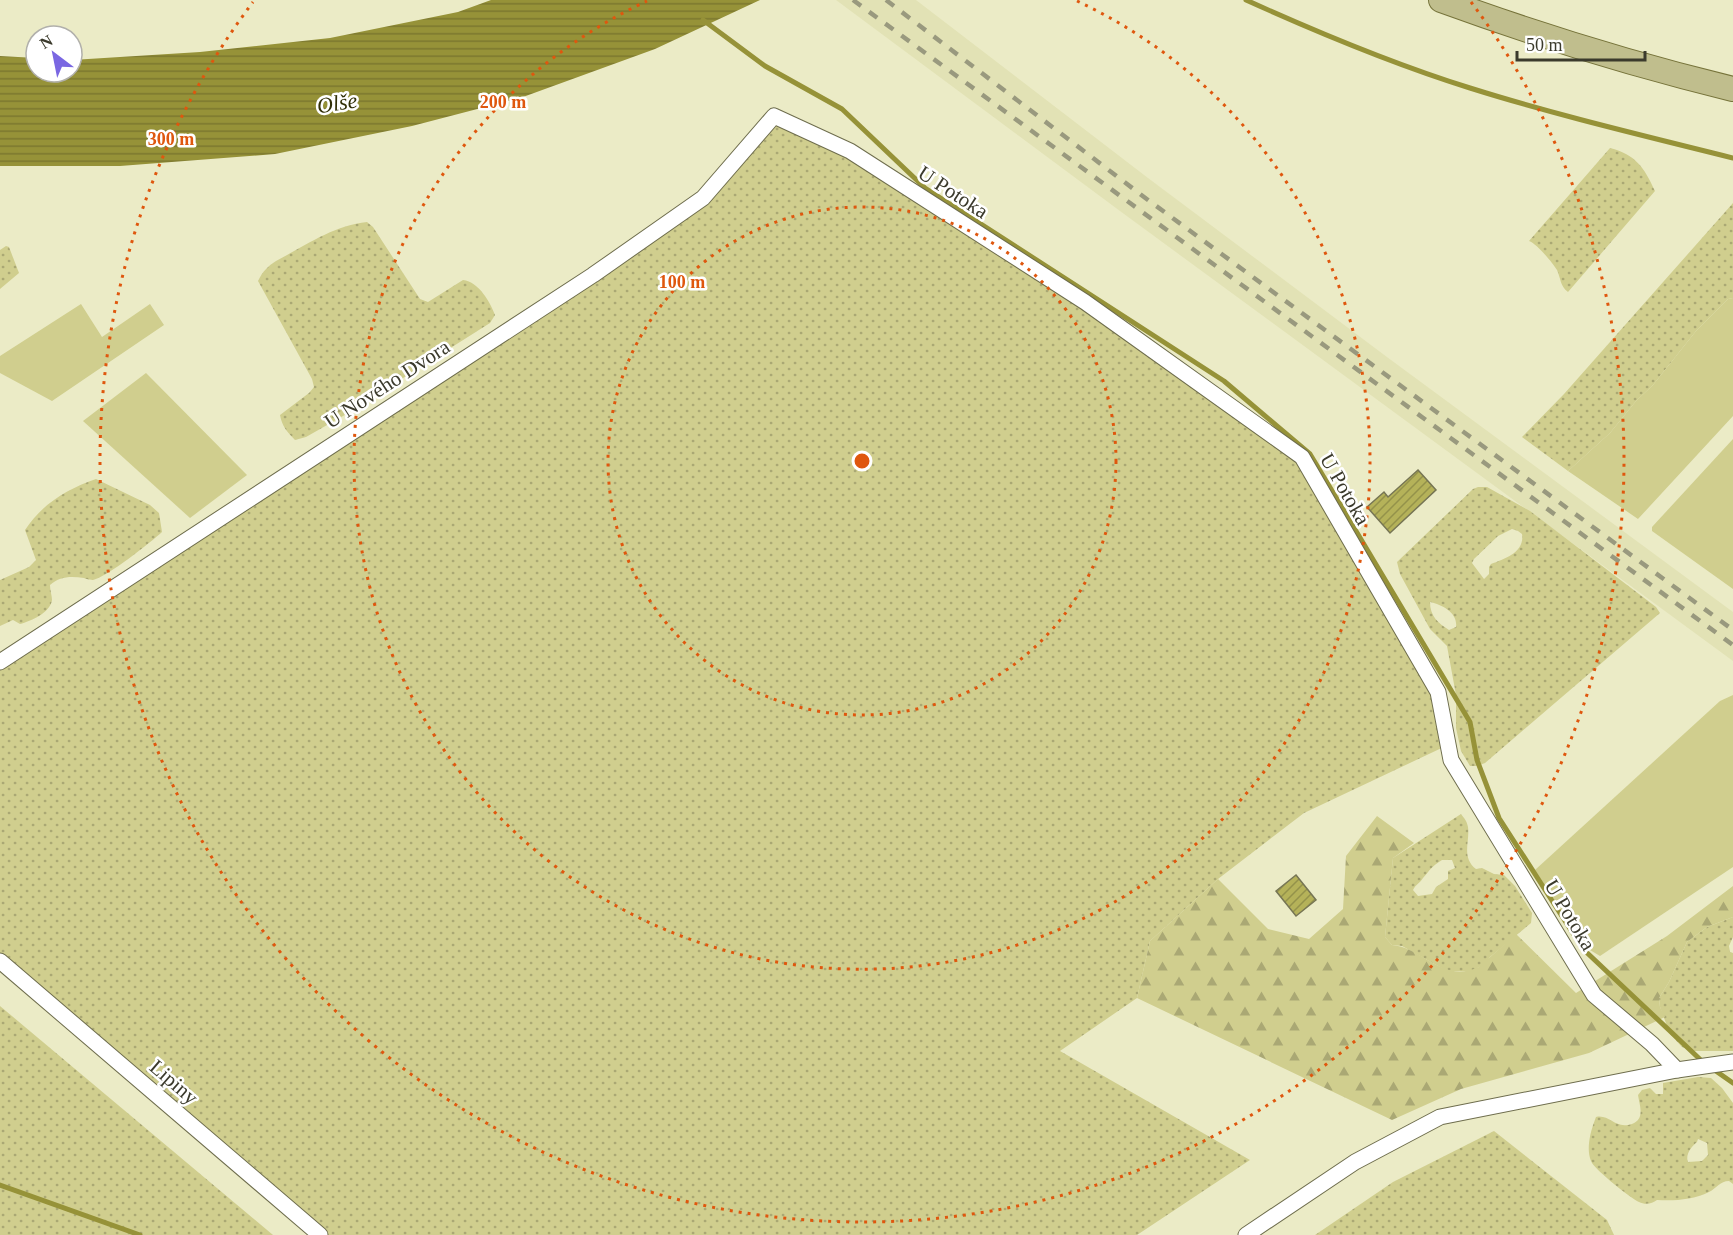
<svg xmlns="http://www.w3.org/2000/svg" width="1733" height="1235" font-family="'Times New Roman',serif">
  <defs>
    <pattern id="grass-dots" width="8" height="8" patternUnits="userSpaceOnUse" patternTransform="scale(1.5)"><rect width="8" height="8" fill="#d0ce8e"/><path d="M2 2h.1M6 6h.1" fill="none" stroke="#aaa874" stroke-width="1.8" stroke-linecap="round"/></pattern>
    <pattern id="forest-firs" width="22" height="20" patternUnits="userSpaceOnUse" patternTransform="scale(1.5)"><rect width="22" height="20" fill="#d0ce8e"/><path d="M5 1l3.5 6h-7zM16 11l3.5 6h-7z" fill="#aaa874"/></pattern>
    <pattern id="water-rules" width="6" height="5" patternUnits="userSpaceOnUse" patternTransform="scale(1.5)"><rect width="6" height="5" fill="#969238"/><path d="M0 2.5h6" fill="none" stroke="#7c782f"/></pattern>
    <pattern id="building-hatch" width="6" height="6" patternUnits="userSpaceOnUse" patternTransform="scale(1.5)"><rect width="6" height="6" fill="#b5b259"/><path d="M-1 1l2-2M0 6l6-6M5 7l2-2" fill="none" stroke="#94924a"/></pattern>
  </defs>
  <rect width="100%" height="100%" fill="#ebebc6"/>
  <!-- built -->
  <polygon fill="#e2e2b5" points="836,0 916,0 1148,178 1391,360 1733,612 1733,661 1120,211"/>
  <!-- grass -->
  <g fill="url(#grass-dots)" fill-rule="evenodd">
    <polygon points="774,116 850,151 1302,457 1438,692 1448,745 1304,813 1218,879 1150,941 1137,998 1060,1051 1250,1160 1137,1235 320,1235 0,961 0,662 703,198"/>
    <path d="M1610,148c26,7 34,19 45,43l-87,101c-8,-6 -7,-13 -11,-22 -5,-8 -20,-26 -28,-29z"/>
    <polygon points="1733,203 1733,298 1728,299 1696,331 1653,385 1636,401 1610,433 1568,471 1522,437 1564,394"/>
    <path d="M367,222l6,5 47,72 8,3 35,-22c16,2 27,22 32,35l-5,8 -147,93 -37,21 -11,3c-8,-8 -13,-14 -15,-25l29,-22 5,-6 -2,-8 -54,-98c5,-10 10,-15 18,-20 29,-15 58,-36 91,-39z"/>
    <polygon points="6,246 9,247 19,273 0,289 0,250"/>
    <path d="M96,479l54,26 9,8 3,19c-11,10 -55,45 -69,48 -1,0 -8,-1 -9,-2 -13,-2 -24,-2 -34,7 0,5 2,11 2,15 -2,13 -21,21 -32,24l-7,-4 -13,6v-46l29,-13 7,-7 -11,-30c17,-26 42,-41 71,-51z"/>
    <path d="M1478,487h9l43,24 126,96 4,6 -175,150 -8,3h-7l-9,-15 -5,-23v-33l-9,-49 -17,-17 -30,-55 -3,-12 76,-73zM1512,529l6,2 4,3c3,18 -17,25 -31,30l-2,3v7l-5,5 -12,-16 2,-4 24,-23zM1430,602c13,3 28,11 26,25l-7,3c-11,-7 -19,-14 -19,-28z"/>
    <path d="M1461,814c3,4 6,7 7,13 2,15 -7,30 8,42l6,-1 12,6 10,1 11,11 17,27 -1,10 -41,34 -5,7 -13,7h-25l-45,-25 -10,-1 -7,-8 8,-79zM1442,860h10l3,8 -7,3v8l-12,8 -4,7 -14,2 -5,-6c3,-6 7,-7 10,-12 7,-8 9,-12 19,-18z"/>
    <polygon points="1733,917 1733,937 1729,946 1730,952 1733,953 1733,1051 1694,1051 1682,1047 1670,1034 1660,1007 1659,998 1669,982 1687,942 1707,927"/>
    <polygon points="0,1006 273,1235 0,1235"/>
    <path d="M1698,1077l13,1 11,10 11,15v81l-4,-3c-9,0 -12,7 -20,11 -16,8 -35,9 -52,8 -5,4 -12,5 -18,2 -9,-4 -42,-31 -47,-39 -7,-14 -1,-33 4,-46 14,-3 19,13 36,7 13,-5 8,-17 6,-29l4,-5 8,-2 6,6h7v-11zM1698,1139l9,4 1,12 -6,6 -14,1c-3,-8 4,-16 9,-20z"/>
    <polygon points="1494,1131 1607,1220 1614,1235 1315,1235 1393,1182"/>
  </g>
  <!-- forest -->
  <path fill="url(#forest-firs)" d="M1377,816l37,27 -21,15 -8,79 7,8c32,3 50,39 87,22l37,-33 60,59 91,-57 66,-50v31l-26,10 -20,15 -18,40 -10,16 1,9 5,10 -76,36 -128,36 -69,31 -255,-122 13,-57 68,-62 50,50 41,10 34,-30 3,-53z"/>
  <!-- green -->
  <g fill="#d0ce8e">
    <polygon points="1733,298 1733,416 1638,519 1568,471 1610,433 1636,401 1653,385 1696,331 1728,299"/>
    <polygon points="81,304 102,337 150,304 164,325 52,401 0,373 0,356"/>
    <polygon points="146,373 247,475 190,518 83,421"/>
    <polygon points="1733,439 1733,589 1652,531 1652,527"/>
    <polygon points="1733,695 1733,867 1600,956 1585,947 1535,870 1720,701"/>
  </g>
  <!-- water -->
  <polygon fill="url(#water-rules)" points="491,0 760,0 655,49 523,97 412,126 275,154 120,166 0,166 0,56 36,58 36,72 72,72 72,60 200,52 330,38 458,12"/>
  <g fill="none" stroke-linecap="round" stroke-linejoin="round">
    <!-- stream -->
    <g stroke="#969238" stroke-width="5">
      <path d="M1246,0c73,33 147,64 224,88 86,27 175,48 263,70"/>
      <polyline points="703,20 765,66 842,109 925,188 1224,381 1310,454 1470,722 1477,760 1499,818 1583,949 1705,1064"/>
      <polyline points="1713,1069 1733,1083"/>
      <polyline points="0,1185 140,1235"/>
    </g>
  </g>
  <!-- building -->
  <g fill="url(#building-hatch)" stroke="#767554" stroke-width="1.5">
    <polygon points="1418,470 1436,490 1390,533 1367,507 1384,492 1388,497"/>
    <polygon points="1296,875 1316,900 1296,916 1276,891"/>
  </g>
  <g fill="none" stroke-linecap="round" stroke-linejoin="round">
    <defs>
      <g id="minor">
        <polyline points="0,662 593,275 703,198 774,116 850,151 1085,302 1302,457 1438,692 1451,760 1594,995 1652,1044 1677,1070"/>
        <polyline points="0,961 320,1235"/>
        <polyline points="1246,1235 1355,1162 1440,1117 1677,1070 1733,1062"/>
      </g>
      <path id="primary" d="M1441,0c96,35 193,65 292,89"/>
    </defs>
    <!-- minor casing -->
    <use href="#minor" stroke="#6e6d4d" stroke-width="17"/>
    <!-- primary casing -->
    <use href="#primary" stroke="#76733a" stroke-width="26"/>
    <!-- minor -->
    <use href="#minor" stroke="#fff" stroke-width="15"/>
    <!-- primary -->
    <use href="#primary" stroke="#c0be8d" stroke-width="24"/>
    <!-- rail -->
    <g stroke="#99997e" stroke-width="4.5" stroke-dasharray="10 10" stroke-linecap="butt">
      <polyline points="853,0 1733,645"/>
      <polyline points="886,0 1144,197 1733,630"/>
    </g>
  </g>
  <!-- distance rings -->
  <g fill="none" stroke="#df570e" stroke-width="3" stroke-dasharray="3 6">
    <circle cx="862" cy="461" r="254"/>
    <path d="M1077 1A508 508 0 1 1 647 1"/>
    <path d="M1471 2A762 762 0 1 1 253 2"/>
  </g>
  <g text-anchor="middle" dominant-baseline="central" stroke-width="5" stroke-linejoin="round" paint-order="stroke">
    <!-- street labels -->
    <g font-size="21" fill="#3b3a2c" stroke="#fff">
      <text transform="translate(953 192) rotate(33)">U Potoka</text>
      <text transform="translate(387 384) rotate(-33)">U Nového Dvora</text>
      <text transform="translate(1345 489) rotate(60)">U Potoka</text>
      <text transform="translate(1570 915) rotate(59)">U Potoka</text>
      <text transform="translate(174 1082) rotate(41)">Lipiny</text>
    </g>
    <!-- water labels -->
    <g font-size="22" font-style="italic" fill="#323008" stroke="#fff">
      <text transform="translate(337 103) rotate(-9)">Olše</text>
    </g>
  </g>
  <circle cx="862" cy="461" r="9" fill="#df570e" stroke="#fff" stroke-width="3"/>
  <g font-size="18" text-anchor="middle" font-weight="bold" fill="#df570e" stroke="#fff" stroke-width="5" stroke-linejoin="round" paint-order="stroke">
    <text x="503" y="108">200 m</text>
    <text x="171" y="145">300 m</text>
    <text x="682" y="288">100 m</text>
  </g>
  <!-- north arrow -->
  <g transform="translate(54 54) rotate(328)"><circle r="28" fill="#ffffff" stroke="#b1b0ab" stroke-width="1.5"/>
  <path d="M0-4.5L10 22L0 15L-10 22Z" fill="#7a67e2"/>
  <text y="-9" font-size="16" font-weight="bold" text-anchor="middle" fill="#3b3a2c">N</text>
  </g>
  <!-- scale -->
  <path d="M1517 51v9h128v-9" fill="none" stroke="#3b3a2c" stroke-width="3"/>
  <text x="1526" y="51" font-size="18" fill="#3b3a2c" stroke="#ffffff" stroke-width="4.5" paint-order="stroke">50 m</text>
</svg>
